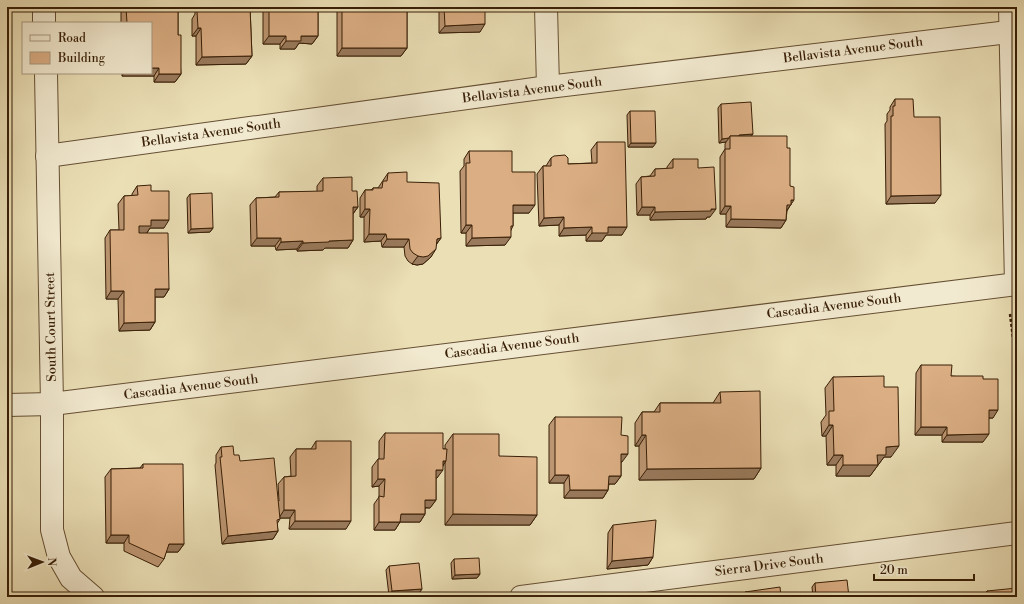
<svg xmlns="http://www.w3.org/2000/svg" width="1024" height="604" font-family="'Libre Bodoni',serif">
  <rect width="100%" height="100%" fill="#ebdfb6"/>
  <filter id="stains"><feTurbulence type="fractalNoise" baseFrequency=".005" numOctaves="4"/><feColorMatrix values="0 0 0 0 .2 0 0 0 0 .09 0 0 0 0 .02 0 0 0 .5 -.17"/></filter>
  <radialGradient id="worn" r=".72"><stop offset=".6" stop-color="#630" stop-opacity="0"/><stop offset="1" stop-color="#630" stop-opacity=".3"/></radialGradient>
  <g fill="none" stroke-linecap="round" stroke-linejoin="round">
    <defs>
      <g id="minor">
        <polyline points="44,7 44,23"/>
        <polyline points="546,7 548,87"/>
        <polyline points="1010,7 1016,284"/>
        <polyline points="46,73 52,404 52,530 59,557 71,578 93,597"/>
        <polyline points="47,156 548,87 1017,31"/>
        <polyline points="7,405 52,404 1017,284"/>
        <polyline points="521,597 1017,533"/>
      </g>
    </defs>
    <!-- minor casing -->
    <use href="#minor" stroke="#654f33" stroke-width="24"/>
    <!-- path -->
    <polyline stroke="#381f07" stroke-width="2.5" stroke-dasharray="3 2" stroke-linecap="butt" points="1010,314 1016,362 1017,419"/>
    <!-- minor -->
    <use href="#minor" stroke="#f2ead0" stroke-width="22"/>
  </g>
  <!-- wall -->
  <g fill="#bc9672" stroke="#381f07">
    <polygon points="121,7 178,7 178,35 181,74 175,82 154,82 154,76 122,76 122,73 151,73 151,23 121,23"/>
    <polygon points="195,7 250,7 252,56 246,64 196,65 196,36 192,36 192,19 195,14"/>
    <polygon points="263,7 318,7 318,36 312,44 299,43 295,49 280,49 280,44 263,44"/>
    <polygon points="337,7 407,7 407,48 401,56 337,56"/>
    <polygon points="439,7 485,7 480,32 439,33"/>
    <polygon points="895,99 914,117 935,203 886,204 885,124 887,121 887,114 890,110 890,107"/>
    <polygon points="721,104 753,134 751,136 787,148 791,204 787,211 786,220 781,228 726,227 726,214 720,214 720,157 725,149 725,144 726,142 719,143 718,108"/>
    <polygon points="630,111 653,147 628,147 627,115"/>
    <polygon points="597,142 622,235 606,235 602,241 586,241 586,235 559,236 559,225 539,226 537,174 543,166 546,166 551,158 568,164 592,163 591,150"/>
    <polygon points="469,151 512,172 529,213 513,213 513,226 511,230 505,245 466,246 466,233 461,233 460,171 464,166 464,159"/>
    <polygon points="673,159 698,168 710,217 707,217 706,219 650,220 650,215 637,215 636,184 641,177 650,176 655,169 667,169 667,167"/>
    <polygon points="388,173 407,182 441,238 436,245 431,257 423,264 417,265 412,264 408,261 405,256 404,247 382,247 381,241 364,242 364,217 360,217 360,198 365,190 371,190 373,188 378,188"/>
    <polygon points="323,178 352,191 358,207 353,214 353,240 348,248 325,248 323,250 297,251 297,249 276,250 275,246 251,246 250,205 256,198 275,197 279,192 317,192 317,186"/>
    <polygon points="137,186 151,191 164,228 150,228 147,233 169,289 164,297 155,297 155,322 150,330 119,331 118,299 106,299 105,238 110,230 119,230 118,204 124,196 132,196 132,194"/>
    <polygon points="190,194 213,228 210,232 188,233 187,198"/>
    <polygon points="921,365 951,376 983,379 993,418 989,418 983,442 942,442 942,435 915,435 916,373"/>
    <polygon points="833,377 884,387 891,457 884,457 870,476 836,476 836,465 827,465 826,436 822,436 821,422 826,415 825,388"/>
    <polygon points="720,392 761,468 754,479 639,480 639,446 635,446 635,423 642,412 654,412 660,403 713,403"/>
    <polygon points="555,417 621,435 622,462 621,462 621,476 615,484 609,484 608,490 603,498 564,498 564,483 549,483 549,425"/>
    <polygon points="385,433 443,449 445,449 445,445 453,434 499,456 537,515 530,525 445,525 445,462 437,478 436,478 436,500 430,508 425,508 425,514 420,522 400,522 395,530 374,530 374,504 379,497 379,486 372,487 372,467 378,459 379,459 379,441"/>
    <polygon points="316,441 346,529 289,529 290,518 280,518 280,519 277,524 278,531 273,539 222,544 215,465 216,463 216,455 221,447 234,455 279,501 278,484 284,477 291,476 290,457 296,449 311,449"/>
    <polygon points="143,464 184,544 178,552 166,552 164,559 158,567 124,551 124,543 106,543 105,477 111,469 140,468"/>
    <polygon points="613,525 653,557 648,565 607,569 608,533"/>
    <polygon points="454,559 480,574 477,578 452,579 451,563"/>
    <polygon points="389,566 422,589 419,593 389,596 386,570"/>
    <polygon points="815,583 849,597 813,597 812,587"/>
    <polygon points="987,591 1017,597 983,597"/>
    <polygon points="745,592 781,597 742,597 742,596"/>
  </g>
  <!-- shaded-wall -->
  <g fill="#997a5c" stroke="#381f07">
    <polygon points="485,24 480,32 439,33 445,26"/>
    <polygon points="198,28 201,28 196,36 192,36"/>
    <polygon points="269,36 286,36 280,44 263,44"/>
    <polygon points="301,36 318,36 312,44 299,43 295,49 280,49 286,41"/>
    <polygon points="342,48 407,48 401,56 337,56"/>
    <polygon points="252,56 246,64 196,65 202,57"/>
    <polygon points="151,68 159,68 154,76 122,76 124,73 151,73"/>
    <polygon points="159,74 181,74 175,82 154,82"/>
    <polygon points="753,134 750,138 730,138 739,135"/>
    <polygon points="729,138 726,142 719,143 722,139"/>
    <polygon points="631,143 656,143 653,147 628,147"/>
    <polygon points="941,195 935,203 886,204 891,196"/>
    <polygon points="791,200 794,200 785,213 781,213"/>
    <polygon points="513,205 535,205 529,213 507,213"/>
    <polygon points="725,206 731,206 726,214 720,214"/>
    <polygon points="353,207 358,207 352,215"/>
    <polygon points="642,207 655,207 650,215 637,215"/>
    <polygon points="365,209 370,209 364,217 360,217"/>
    <polygon points="716,209 710,217 707,217 706,219 650,220 655,212"/>
    <polygon points="564,217 559,225 539,226 544,218"/>
    <polygon points="731,219 786,220 781,228 726,227"/>
    <polygon points="151,220 169,220 164,228 150,228 146,234 133,234 139,226"/>
    <polygon points="466,225 472,225 466,233 461,233"/>
    <polygon points="592,227 586,235 559,236 564,228"/>
    <polygon points="608,227 627,227 622,235 606,235 602,241 586,241 592,233"/>
    <polygon points="213,228 210,232 188,233 191,229"/>
    <polygon points="369,234 386,234 381,241 364,242"/>
    <polygon points="511,237 505,245 466,246 472,238"/>
    <polygon points="257,238 281,238 275,246 251,246"/>
    <polygon points="441,238 435,246 437,239"/>
    <polygon points="387,239 409,239 404,247 382,247"/>
    <polygon points="353,240 348,248 325,248 323,250 297,251 303,243 329,241"/>
    <polygon points="303,241 297,249 276,250 281,242"/>
    <polygon points="436,249 431,257 423,264 417,265 412,264 418,256"/>
    <polygon points="155,289 169,289 164,297 149,297"/>
    <polygon points="111,291 124,291 118,299 106,299"/>
    <polygon points="155,322 150,330 119,331 124,323"/>
    <polygon points="989,410 998,410 993,418 983,418"/>
    <polygon points="829,425 833,425 826,436 822,436"/>
    <polygon points="921,427 947,427 942,435 915,435"/>
    <polygon points="989,434 983,442 942,442 947,435"/>
    <polygon points="642,435 646,435 639,446 635,446"/>
    <polygon points="899,446 891,457 884,457 870,476 836,476 843,465 877,455 886,447"/>
    <polygon points="621,454 628,454 622,462 616,462"/>
    <polygon points="834,455 843,455 836,465 827,465"/>
    <polygon points="443,461 446,461 441,468"/>
    <polygon points="761,468 754,479 639,480 647,469"/>
    <polygon points="436,470 443,470 437,478 430,478"/>
    <polygon points="555,475 569,475 564,483 549,483"/>
    <polygon points="609,476 621,476 615,484 603,484"/>
    <polygon points="378,479 385,479 379,486 372,487"/>
    <polygon points="570,490 608,490 603,498 564,498"/>
    <polygon points="425,500 436,500 430,508 420,507"/>
    <polygon points="284,510 295,510 290,518 279,518"/>
    <polygon points="401,514 425,514 420,522 395,522"/>
    <polygon points="453,514 537,515 530,525 445,525"/>
    <polygon points="295,521 351,521 346,529 289,529"/>
    <polygon points="379,522 400,522 395,530 374,530"/>
    <polygon points="278,531 273,539 222,544 228,536"/>
    <polygon points="111,535 129,535 124,543 106,543"/>
    <polygon points="169,544 184,544 178,552 164,552"/>
    <polygon points="653,557 648,565 607,569 612,561"/>
    <polygon points="480,574 477,578 452,579 455,575"/>
    <polygon points="422,589 419,593 389,596 392,591"/>
  </g>
  <!-- building -->
  <g fill="#dbae84" stroke="#381f07">
    <polygon points="126,7 178,7 178,35 181,35 181,74 159,74 159,68 151,68 151,23 127,23"/>
    <polygon points="201,7 250,7 252,56 202,57 201,28 198,28 197,11 201,11"/>
    <polygon points="269,7 318,7 318,36 301,36 301,41 286,41 286,36 269,36"/>
    <rect x="342" y="7" width="65" height="41"/>
    <polygon points="444,7 485,7 485,24 445,26"/>
    <polygon points="895,99 913,99 914,117 940,117 941,195 891,196 891,116 893,116 893,106 895,106"/>
    <polygon points="751,102 753,134 739,135 739,136 730,136 729,138 722,139 721,104"/>
    <polygon points="630,111 655,111 656,143 631,143"/>
    <polygon points="730,136 787,136 787,148 790,148 790,186 794,187 794,200 791,200 791,205 787,205 786,220 731,219 731,206 725,206 725,149 730,149"/>
    <polygon points="597,142 625,142 627,227 608,227 608,233 592,233 592,227 564,228 564,217 544,218 543,166 551,166 551,158 554,156 565,155 568,158 568,164 597,163"/>
    <polygon points="469,151 512,151 512,172 535,172 535,205 513,205 513,226 511,226 511,237 472,238 472,225 466,225 466,163 470,163"/>
    <polygon points="673,159 698,159 698,168 714,167 716,209 711,209 711,211 655,212 655,207 642,207 641,177 655,176 655,169 673,168"/>
    <polygon points="407,172 407,182 439,183 441,238 437,239 436,249 428,256 423,257 418,256 413,253 410,249 409,239 387,239 386,234 369,234 370,209 365,209 365,190 373,190 373,188 382,188 383,181 387,181 388,173"/>
    <polygon points="352,177 352,191 357,191 358,207 353,207 353,240 329,241 329,242 303,243 303,241 281,242 281,238 257,238 256,198 279,197 279,192 323,191 323,178"/>
    <polygon points="151,185 151,191 169,191 169,220 151,220 151,226 139,226 139,233 168,233 169,289 155,289 155,322 124,323 124,291 111,291 110,230 124,230 124,196 138,195 137,186"/>
    <polygon points="212,193 213,228 191,229 190,194"/>
    <polygon points="921,365 952,365 951,376 983,376 983,379 998,379 998,410 989,410 989,434 947,435 947,427 921,427"/>
    <polygon points="884,376 884,387 898,387 899,446 886,447 886,455 877,455 878,465 843,465 843,455 834,455 833,425 829,425 829,411 834,411 833,377"/>
    <polygon points="760,391 761,468 647,469 646,435 642,435 642,412 660,412 660,403 721,403 720,392"/>
    <polygon points="555,417 622,417 621,435 628,436 628,454 621,454 621,476 609,476 608,490 570,490 569,475 555,475"/>
    <polygon points="385,433 443,433 443,449 447,449 446,461 443,461 443,470 436,470 436,500 425,500 425,514 401,514 400,522 379,522 379,496 384,497 385,479 378,479 378,459 384,459"/>
    <polygon points="453,434 499,434 499,456 537,457 537,515 453,514"/>
    <polygon points="316,441 351,441 351,521 295,521 295,510 284,510 284,477 296,476 296,449 316,449"/>
    <polygon points="233,446 234,455 239,455 240,461 274,458 280,519 277,520 278,531 228,536 220,457 222,457 221,447"/>
    <polygon points="143,464 183,464 184,544 169,544 164,559 129,543 129,535 111,535 111,469 143,468"/>
    <polygon points="656,520 653,557 612,561 613,525"/>
    <polygon points="479,558 480,574 455,575 454,559"/>
    <polygon points="419,563 422,589 392,591 389,566"/>
    <polygon points="847,580 849,597 816,597 815,583"/>
    <polygon points="780,587 781,597 746,597 745,592"/>
    <polygon points="1017,588 1017,597 988,597 987,591"/>
  </g>
  <g text-anchor="middle" dominant-baseline="central" stroke-width="3.5" stroke-linejoin="round" paint-order="stroke">
    <!-- street labels -->
    <g font-size="13" fill="#381f07" stroke="#f2ead0">
      <text transform="translate(853 50) rotate(-7)">Bellavista Avenue South</text>
      <text transform="translate(532 90) rotate(-7)">Bellavista Avenue South</text>
      <text transform="translate(211 133) rotate(-8)">Bellavista Avenue South</text>
      <text transform="translate(834 306) rotate(-7)">Cascadia Avenue South</text>
      <text transform="translate(51 327) rotate(-91)">South Court Street</text>
      <text transform="translate(512 346) rotate(-7)">Cascadia Avenue South</text>
      <text transform="translate(191 387) rotate(-7)">Cascadia Avenue South</text>
      <text transform="translate(769 565) rotate(-7)">Sierra Drive South</text>
    </g>
  </g>
  <!-- margin -->
  <rect width="1024" height="604" fill="none" stroke="#ebdfb6" stroke-width="24"/>
  <rect x="8" y="8" width="1008" height="588" fill="none" stroke="#381f07" stroke-width="2"/>
  <rect x="12" y="12" width="1000" height="580" fill="none" stroke="#381f07"/>
  <!-- legend -->
  <rect x="22" y="22" width="130" height="52" fill="#f2ead0" stroke="#a89980"/>
  <rect x="30" y="35" width="20" height="6" fill="#f2ead0" stroke="#a89980"/>
  <text x="58" y="42" font-size="12" fill="#381f07">Road</text>
  <rect x="30" y="52" width="20" height="12" fill="#dbae84" stroke="#a89980"/>
  <text x="58" y="62" font-size="12" fill="#381f07">Building</text>
  <!-- north arrow -->
  <g transform="translate(42 562) rotate(89)" stroke="#f2ead0" stroke-width="3" paint-order="stroke">
  <path d="M0-3L7 15L0 10L-7 15Z" fill="#381f07"/>
  <text y="-6" font-size="11" font-weight="bold" text-anchor="middle" fill="#381f07">N</text>
  </g>
  <!-- scale -->
  <path d="M874 574v6h100v-6" fill="none" stroke="#381f07" stroke-width="2"/>
  <text x="880" y="574" font-size="12" fill="#381f07" stroke="#f2ead0" stroke-width="3" paint-order="stroke">20 m</text>
  <rect width="100%" height="100%" filter="url(#stains)"/>
  <rect width="100%" height="100%" fill="url(#worn)"/>
</svg>
